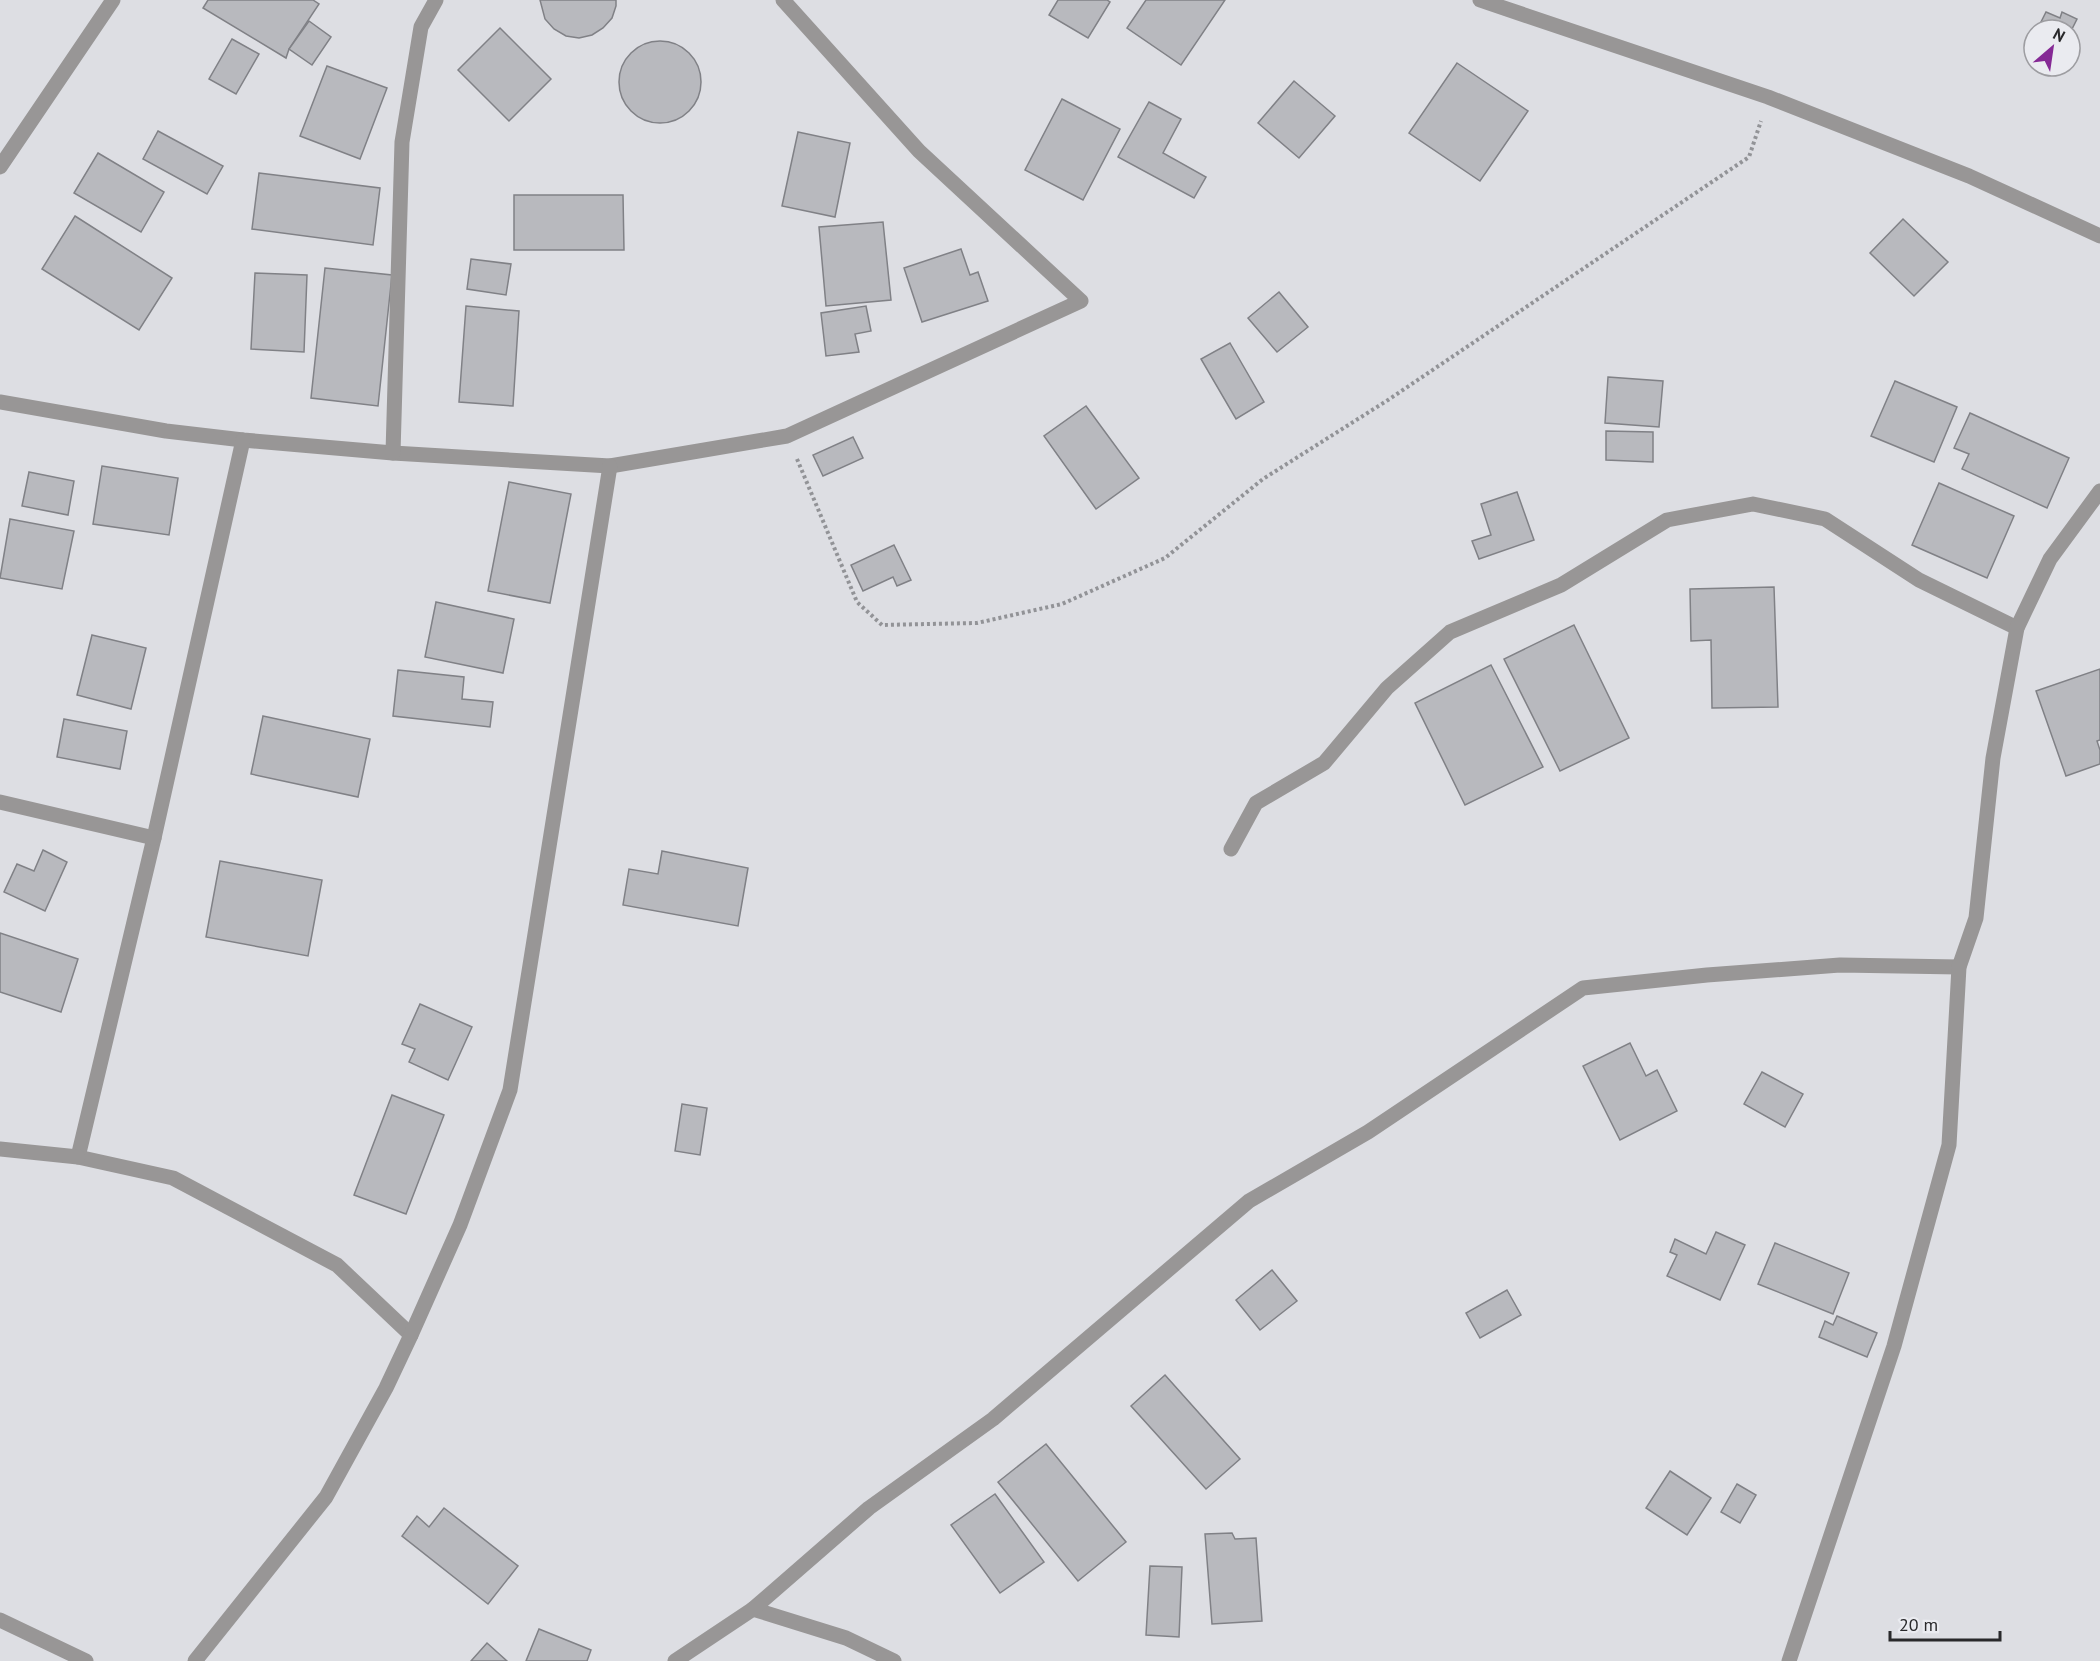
<svg xmlns="http://www.w3.org/2000/svg" width="2100" height="1661" font-family="'PT Sans',sans-serif">
  <rect width="100%" height="100%" fill="#dddee3"/>
  <!-- building -->
  <g fill="#b8b9be" stroke="#808186" stroke-width="1.5">
    <polygon points="208,0 313,0 319,4 289,49 286,58 203,8"/>
    <polygon points="540,0 616,0 616,6 612,18 603,28 592,35 579,38 566,36 554,29 545,19"/>
    <polygon points="1058,0 1107,0 1110,2 1088,38 1049,15"/>
    <polygon points="1146,0 1225,0 1181,65 1127,28"/>
    <polygon points="2046,12 2060,18 2062,12 2077,19 2070,33 2070,30 2037,30"/>
    <polygon points="309,21 331,37 312,65 289,49"/>
    <polygon points="500,28 551,79 509,121 458,70"/>
    <polygon points="232,39 259,54 236,94 209,79"/>
    <circle cx="660" cy="82" r="41"/>
    <polygon points="1457,63 1528,111 1480,181 1409,133"/>
    <polygon points="327,66 387,88 360,159 300,136"/>
    <polygon points="1294,81 1335,116 1299,158 1258,123"/>
    <polygon points="1062,99 1120,129 1083,200 1025,170"/>
    <polygon points="1149,102 1181,119 1163,153 1206,177 1194,198 1118,157"/>
    <polygon points="158,131 223,166 207,194 143,159"/>
    <polygon points="798,132 850,143 835,217 782,206"/>
    <polygon points="98,153 164,192 141,232 74,193"/>
    <polygon points="259,173 380,188 373,245 252,229"/>
    <polygon points="514,195 623,195 624,250 514,250"/>
    <polygon points="75,216 172,278 139,330 42,269"/>
    <polygon points="1903,219 1948,262 1914,296 1870,253"/>
    <polygon points="883,222 891,300 826,306 819,227"/>
    <polygon points="961,249 970,275 978,272 988,301 922,322 904,268"/>
    <polygon points="471,259 511,264 506,295 467,289"/>
    <polygon points="325,268 392,275 378,406 311,398"/>
    <polygon points="255,273 307,275 304,352 251,349"/>
    <polygon points="1279,292 1308,327 1277,352 1248,318"/>
    <polygon points="466,306 519,311 513,406 459,402"/>
    <polygon points="866,306 871,331 855,334 859,352 826,356 821,313"/>
    <polygon points="1230,343 1264,402 1236,419 1201,359"/>
    <polygon points="1608,377 1663,381 1659,427 1605,423"/>
    <polygon points="1895,381 1957,407 1934,462 1871,436"/>
    <polygon points="1086,406 1139,478 1096,509 1044,436"/>
    <polygon points="1970,413 2069,458 2047,508 1962,469 1969,454 1954,448"/>
    <polygon points="1606,431 1653,432 1653,462 1606,460"/>
    <polygon points="853,437 863,458 823,476 813,455"/>
    <polygon points="102,466 178,478 169,535 93,524"/>
    <polygon points="29,472 74,481 68,515 22,506"/>
    <polygon points="509,482 571,494 550,603 488,591"/>
    <polygon points="1939,483 2014,516 1987,578 1912,545"/>
    <polygon points="1517,492 1534,540 1479,559 1472,541 1491,535 1481,504"/>
    <polygon points="10,519 74,531 62,589 0,578"/>
    <polygon points="894,545 911,580 897,586 893,577 863,591 851,565"/>
    <polygon points="1774,587 1778,707 1712,708 1711,640 1691,641 1690,589"/>
    <polygon points="436,602 514,619 503,673 425,657"/>
    <polygon points="1574,625 1629,738 1560,771 1504,659"/>
    <polygon points="92,635 146,648 131,709 77,695"/>
    <polygon points="1491,665 1543,767 1465,805 1415,703"/>
    <polygon points="2100,669 2100,740 2097,741 2100,750 2100,764 2066,776 2036,691"/>
    <polygon points="398,670 464,677 462,699 493,702 490,727 393,716"/>
    <polygon points="263,716 370,739 358,797 251,774"/>
    <polygon points="64,719 127,731 120,769 57,757"/>
    <polygon points="43,850 67,862 45,911 4,892 17,864 34,871"/>
    <polygon points="662,851 748,868 738,926 623,905 629,869 658,874"/>
    <polygon points="220,861 322,880 308,956 206,937"/>
    <polygon points="0,933 78,959 61,1012 0,992"/>
    <polygon points="420,1004 472,1027 448,1080 409,1062 415,1049 402,1044"/>
    <polygon points="1630,1043 1646,1076 1657,1070 1677,1111 1620,1140 1583,1066"/>
    <polygon points="1762,1072 1803,1094 1785,1127 1744,1104"/>
    <polygon points="392,1095 444,1115 406,1214 354,1195"/>
    <polygon points="682,1104 707,1108 700,1155 675,1151"/>
    <polygon points="1716,1232 1745,1245 1720,1300 1667,1276 1677,1255 1670,1252 1675,1239 1706,1254"/>
    <polygon points="1775,1243 1849,1273 1833,1314 1758,1284"/>
    <polygon points="1272,1270 1297,1301 1260,1330 1236,1300"/>
    <polygon points="1507,1290 1521,1315 1480,1338 1466,1313"/>
    <polygon points="1837,1316 1877,1333 1867,1357 1819,1337 1825,1321 1833,1325"/>
    <polygon points="1165,1375 1240,1459 1206,1489 1131,1406"/>
    <polygon points="1046,1444 1126,1542 1078,1581 998,1482"/>
    <polygon points="1670,1471 1711,1498 1687,1535 1646,1508"/>
    <polygon points="1737,1484 1756,1495 1740,1523 1721,1512"/>
    <polygon points="995,1494 1044,1562 1000,1593 951,1525"/>
    <polygon points="444,1508 518,1566 488,1604 402,1536 417,1516 429,1527"/>
    <polygon points="1232,1533 1235,1539 1256,1538 1262,1621 1212,1624 1205,1534"/>
    <polygon points="1150,1566 1182,1567 1179,1637 1146,1635"/>
    <polygon points="539,1629 591,1650 587,1661 526,1661"/>
    <polygon points="487,1643 507,1661 471,1661"/>
  </g>
  <g fill="none" stroke-linecap="round" stroke-linejoin="round">
    <!-- path -->
    <polyline stroke="#929397" stroke-width="4" stroke-dasharray="3 3" stroke-linecap="butt" points="797,459 857,602 882,625 977,623 1062,604 1165,558 1263,479 1388,400 1749,157 1761,121"/>
    <!-- minor -->
    <g stroke="#989696" stroke-width="15">
      <polyline points="1480,0 1768,97 1969,176 2100,236"/>
      <polyline points="0,402 166,431 243,440 393,453 610,466 787,436 1081,301 919,151 783,0"/>
      <polyline points="243,440 154,838 78,1157 173,1178 337,1265 411,1335"/>
      <polyline points="393,453 402,142 421,27 436,0"/>
      <polyline points="0,802 154,838"/>
      <polyline points="1231,849 1256,803 1324,763 1387,688 1450,632 1561,585 1667,520 1753,504 1825,519 1919,580 2017,628"/>
      <polyline points="0,1149 78,1157"/>
      <polyline points="753,1609 846,1638 894,1661"/>
      <polyline points="0,1620 86,1661"/>
      <polyline points="195,1661 326,1497 386,1388 411,1335 460,1225 510,1090 610,466"/>
      <polyline points="675,1661 753,1609 869,1508 993,1419 1249,1201 1368,1132 1583,988 1707,975 1840,965 1959,967"/>
      <polyline points="1789,1661 1894,1346 1949,1145 1959,967 1976,918 1993,758 2017,628 2050,559 2100,491"/>
    </g>
    <!-- tertiary -->
    <polyline stroke="#989696" stroke-width="15" points="0,167 113,0"/>
  </g>
  <!-- north arrow -->
  <g transform="translate(2052 48) rotate(29)"><circle r="28" fill="#eaebf0" stroke="#9d9da1" stroke-width="1.5"/>
  <path d="M0-4.5L10 22L0 15L-10 22Z" fill="#852995"/>
  <text y="-9" font-size="16" font-weight="bold" text-anchor="middle" fill="#29292b">N</text>
  </g>
  <!-- scale -->
  <path d="M1890 1631v9h110v-9" fill="none" stroke="#29292b" stroke-width="3"/>
  <text x="1899" y="1631" font-size="18" fill="#29292b" stroke="#eaebf0" stroke-width="4.5" paint-order="stroke">20 m</text>
</svg>
